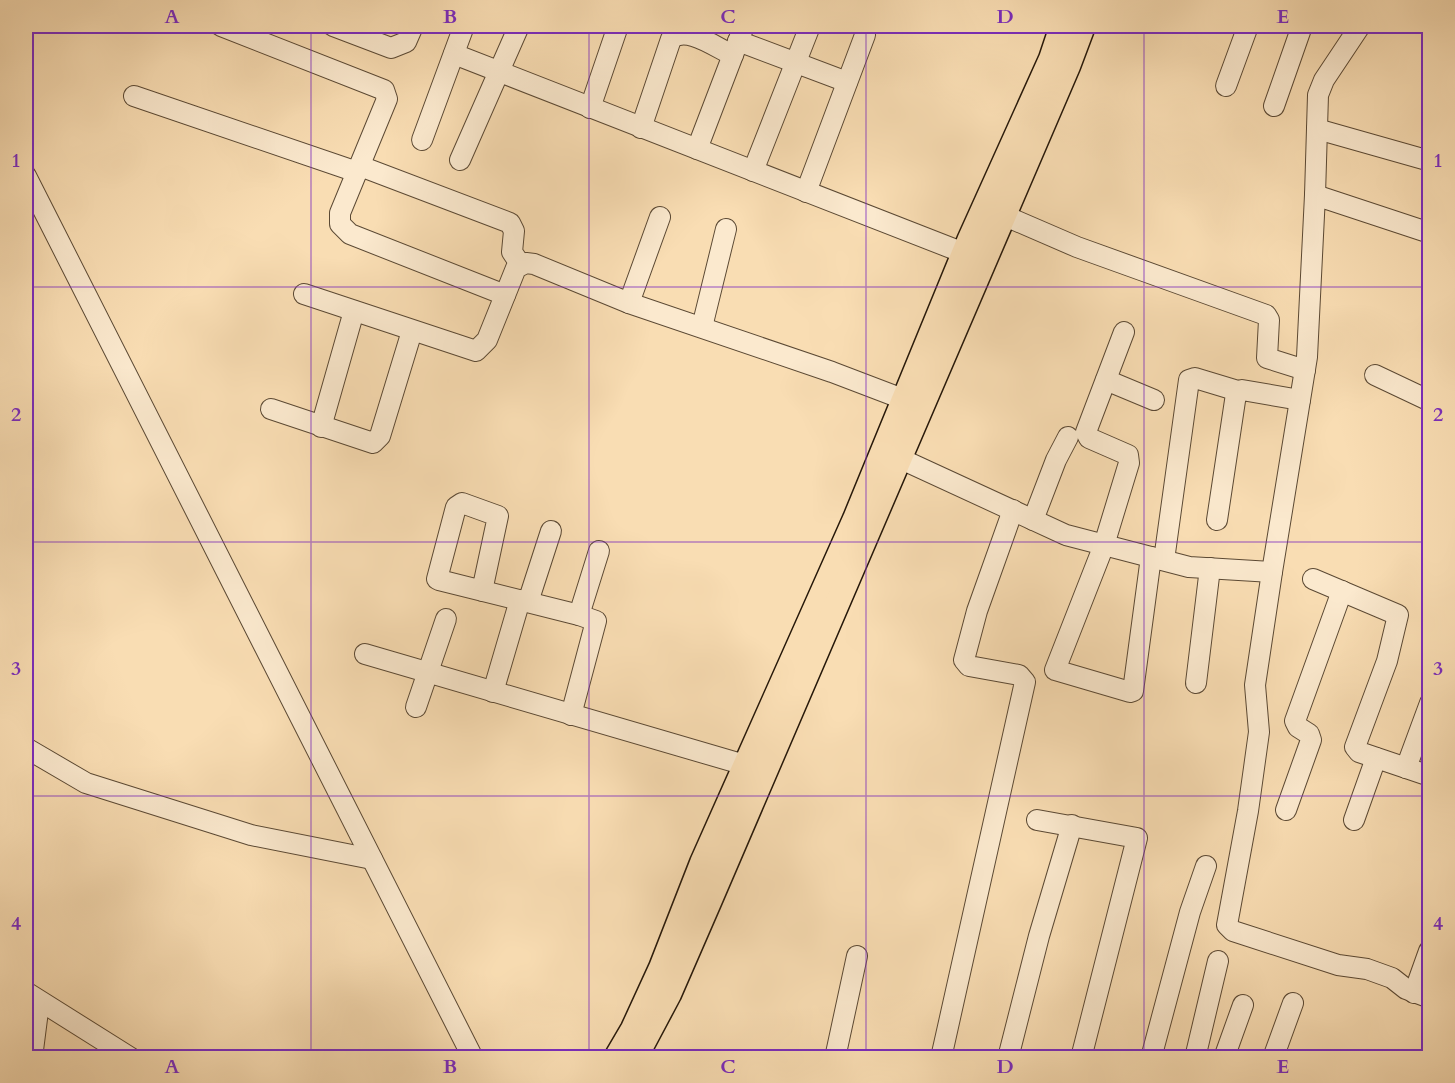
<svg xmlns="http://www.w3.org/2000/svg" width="1455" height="1083" font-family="Cardo,serif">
  <rect width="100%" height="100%" fill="#f9ddb3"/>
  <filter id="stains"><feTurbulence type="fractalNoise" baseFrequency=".00333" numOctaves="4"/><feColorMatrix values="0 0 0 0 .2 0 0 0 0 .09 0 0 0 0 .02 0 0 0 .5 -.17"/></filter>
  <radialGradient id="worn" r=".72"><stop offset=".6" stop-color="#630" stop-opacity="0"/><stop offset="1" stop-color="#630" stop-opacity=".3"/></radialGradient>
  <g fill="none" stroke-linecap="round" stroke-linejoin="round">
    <defs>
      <g id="minor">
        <polyline points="221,26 384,90 387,99 340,213 340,224 350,234 505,295"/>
        <polyline points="333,26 391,48 406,42 413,26"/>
        <polyline points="738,41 847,82"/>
        <polyline points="454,54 964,253"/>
        <polyline points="1226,86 1248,26"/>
        <polyline points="134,96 357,172"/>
        <polyline points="1274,106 1302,26"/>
        <polyline points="590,108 618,26"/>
        <path d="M641,128l30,-89c16,-14 45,9 62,16"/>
        <polyline points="1317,129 1430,161"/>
        <polyline points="422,140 464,26"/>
        <polyline points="697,149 744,26"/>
        <polyline points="460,160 519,26"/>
        <polyline points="360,166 510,223 514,231 512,252 520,264"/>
        <polyline points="753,171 810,26"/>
        <polyline points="26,176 473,1058"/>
        <polyline points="806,192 865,35"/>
        <polyline points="1315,195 1318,95 1324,80 1360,26"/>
        <polyline points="1003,215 1077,247 1266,315 1269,320 1267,358 1305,370"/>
        <polyline points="304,294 476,351 487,340 516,268 526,263 534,264 629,303 832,372 916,404"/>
        <polyline points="629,303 660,217"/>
        <polyline points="702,327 726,229"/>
        <polyline points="1124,332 1086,432 1089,438 1128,455 1129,463 1104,545 1055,670 1130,692 1133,691 1151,557"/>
        <polyline points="1375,375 1430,401"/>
        <polyline points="1106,380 1154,400"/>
        <polyline points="271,409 373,443 380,436 412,331"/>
        <polyline points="321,427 354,311"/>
        <polyline points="888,453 1066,535 1189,567 1272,572 1307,357 1315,195 1430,233"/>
        <polyline points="1033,520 1056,460 1068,437"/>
        <polyline points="1217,520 1236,394 1242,390 1300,400"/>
        <polyline points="1164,560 1189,380 1195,378 1238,391"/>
        <polyline points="1272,572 1255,685 1259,732 1248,811 1227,925 1233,931 1338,965 1367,969 1392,978 1406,989 1430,998"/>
        <polyline points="1313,579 1398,615 1387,661 1355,747 1359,752 1430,776"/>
        <polyline points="482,591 498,516 462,503 456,507 437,579 439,580 579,615 596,621 571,715"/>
        <polyline points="528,602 551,531"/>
        <polyline points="579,615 599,551"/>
        <polyline points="365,654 745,765"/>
        <polyline points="1196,683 1210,568"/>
        <polyline points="493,692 520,600"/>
        <polyline points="416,707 446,619"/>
        <polyline points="26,748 86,783 251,835 372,859"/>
        <polyline points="1406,768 1430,703"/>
        <polyline points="1286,810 1311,740 1309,734 1298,727 1295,721 1342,591"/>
        <polyline points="1037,820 1137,838 1081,1058"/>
        <polyline points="1354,820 1376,758"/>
        <polyline points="26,992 131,1058"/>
        <polyline points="1414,993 1429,951"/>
        <polyline points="32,1058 39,1003"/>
        <polyline points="835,1058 857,956"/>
        <polyline points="941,1058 1025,682 1019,675 969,666 964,660 977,611 1013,510"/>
        <polyline points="1008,1058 1039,936 1072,825"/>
        <polyline points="1151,1058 1190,912 1206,866"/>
        <polyline points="1195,1058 1218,961"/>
        <polyline points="1224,1058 1243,1005"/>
        <polyline points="1273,1058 1293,1003"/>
      </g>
      <g id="major">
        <polyline points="616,1058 633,1029 661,968 702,863 855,519 969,241 1051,59 1062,26"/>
        <polyline points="635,1058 669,994 709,902 1068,66 1083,26"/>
      </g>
    </defs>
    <!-- minor casing -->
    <use href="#minor" stroke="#5b4934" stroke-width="22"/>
    <!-- major casing -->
    <use href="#major" stroke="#26180a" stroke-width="27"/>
    <!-- minor -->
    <use href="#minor" stroke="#fbe9ce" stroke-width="20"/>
    <!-- major -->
    <use href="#major" stroke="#f9ddb3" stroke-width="24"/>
  </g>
  <!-- grid -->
  <path fill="none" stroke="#7b2cbf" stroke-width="1.5" stroke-opacity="0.55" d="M311,26v1032M589,26v1032M866,26v1032M1144,26v1032M26,287h1404M26,542h1404M26,796h1404"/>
  <!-- margin -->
  <rect width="1455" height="1083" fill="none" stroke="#f9ddb3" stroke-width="66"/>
  <rect x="33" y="33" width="1389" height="1017" fill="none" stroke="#7b2cbf" stroke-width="2"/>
  <g font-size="20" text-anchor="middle" font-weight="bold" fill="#7b2cbf">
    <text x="172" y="23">A</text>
    <text x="450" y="23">B</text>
    <text x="728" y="23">C</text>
    <text x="1005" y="23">D</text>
    <text x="1283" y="23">E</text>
    <text x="16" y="167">1</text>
    <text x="1438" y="167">1</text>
    <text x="16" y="421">2</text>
    <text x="1438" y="421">2</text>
    <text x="16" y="675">3</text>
    <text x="1438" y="675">3</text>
    <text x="16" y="930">4</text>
    <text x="1438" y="930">4</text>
    <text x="172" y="1073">A</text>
    <text x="450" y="1073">B</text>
    <text x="728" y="1073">C</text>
    <text x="1005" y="1073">D</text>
    <text x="1283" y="1073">E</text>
  </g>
  <rect width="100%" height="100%" filter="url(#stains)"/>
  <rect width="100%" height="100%" fill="url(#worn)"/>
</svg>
